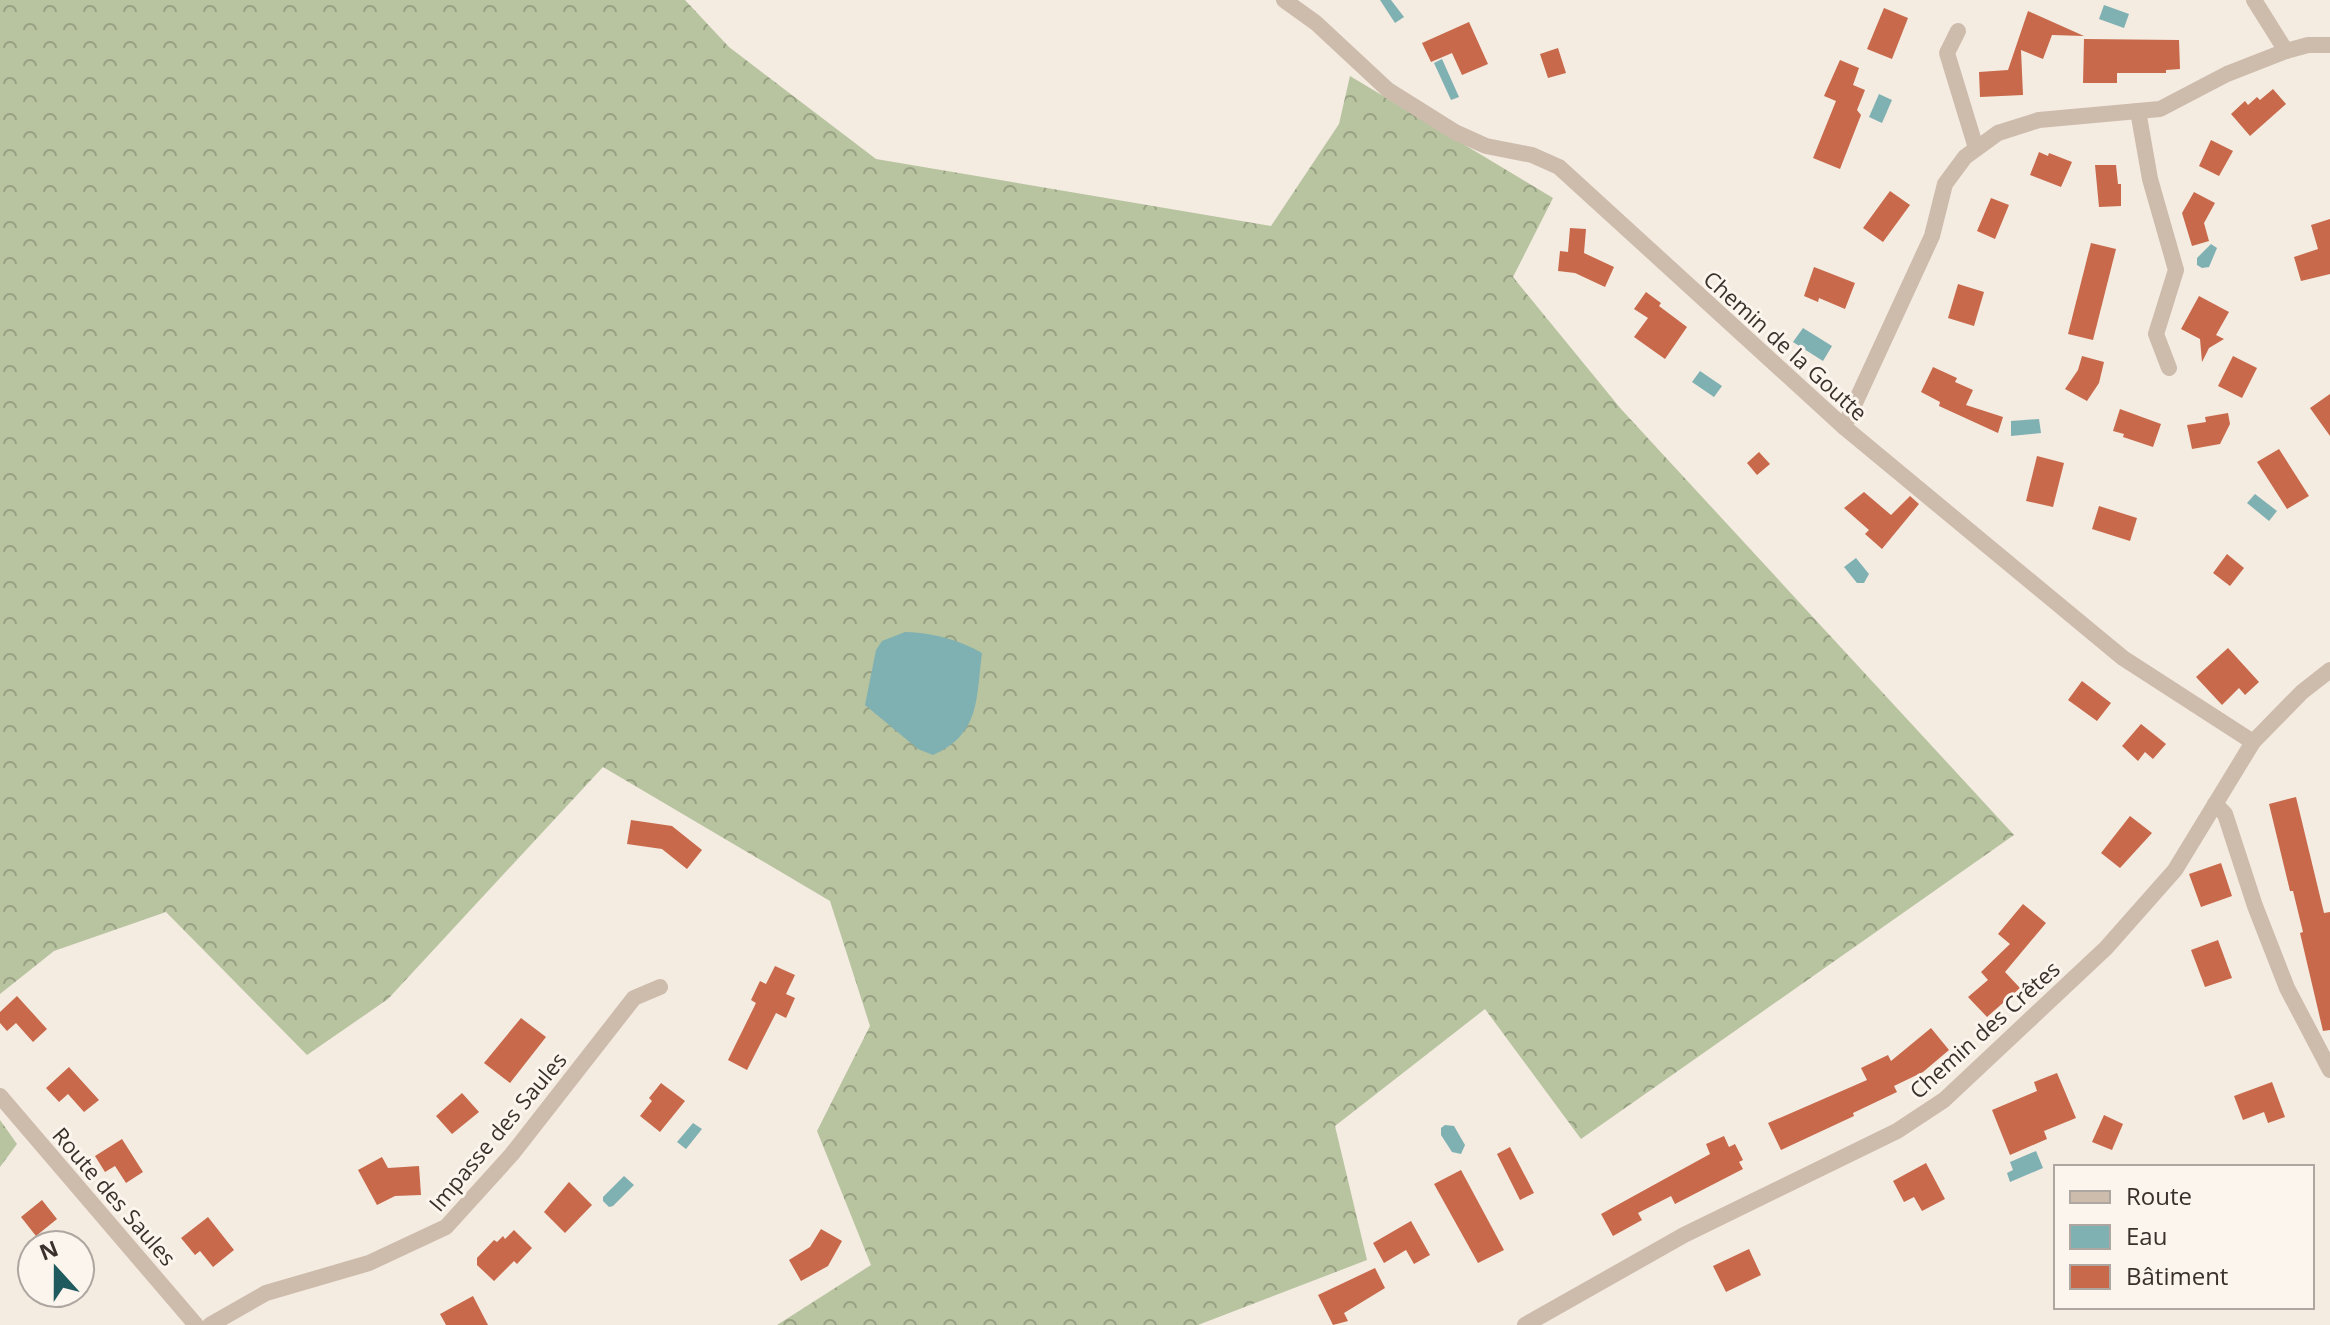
<svg xmlns="http://www.w3.org/2000/svg" width="2330" height="1325" font-family="'Open Sans',sans-serif">
  <defs>
    <pattern id="forest-crowns" width="20" height="18" patternUnits="userSpaceOnUse" patternTransform="scale(2)"><rect width="20" height="18" fill="#b8c4a0"/><path d="M2 6a3 3 0 1 1 6 0M12 15a3 3 0 1 1 6 0" fill="none" stroke="#97a083"/></pattern>
  </defs>
  <rect width="100%" height="100%" fill="#f4ebe1"/>
  <!-- forest -->
  <g fill="url(#forest-crowns)">
    <polygon points="0,0 685,0 729,47 876,159 1271,226 1339,124 1350,76 1553,198 1513,277 1621,409 2014,835 1581,1139 1485,1009 1335,1126 1367,1260 1198,1325 777,1325 871,1265 817,1131 870,1026 830,901 603,767 388,999 307,1055 166,912 54,951 0,994"/>
    <polygon points="0,1120 17,1144 0,1167"/>
  </g>
  <!-- water -->
  <g fill="#7fb0b2">
    <polygon points="1380,0 1391,0 1404,17 1395,23"/>
    <polygon points="2104,5 2129,14 2124,28 2099,19"/>
    <polygon points="1442,59 1459,97 1451,100 1434,63"/>
    <polygon points="1879,94 1892,100 1882,123 1869,117"/>
    <polygon points="2211,244 2217,248 2209,267 2202,268 2197,265 2197,258"/>
    <polygon points="1803,328 1832,346 1823,361 1793,342"/>
    <polygon points="1700,371 1722,386 1714,397 1692,382"/>
    <polygon points="2039,419 2041,433 2011,436 2011,421"/>
    <polygon points="2255,494 2277,511 2269,521 2247,503"/>
    <polygon points="1856,558 1869,574 1864,583 1857,583 1844,567"/>
    <path d="M905,632c29,1 52,7 77,21 -6,45 -1,81 -49,102l-15,-6 -53,-44 11,-55 6,-9z"/>
    <polygon points="693,1123 702,1129 686,1149 677,1142"/>
    <polygon points="1445,1125 1454,1126 1465,1145 1461,1154 1452,1152 1441,1135 1441,1128"/>
    <polygon points="2036,1151 2043,1168 2010,1182 2007,1173 2013,1170 2010,1162"/>
    <polygon points="624,1176 634,1185 613,1206 609,1207 603,1201 603,1197"/>
  </g>
  <!-- building -->
  <g fill="#c8694b">
    <polygon points="1884,8 1908,18 1892,59 1867,49"/>
    <polygon points="2028,11 2084,36 2052,35 2043,59 2021,50 2023,95 1980,97 1979,72 2008,70"/>
    <polygon points="1469,22 1488,64 1462,75 1452,53 1431,62 1422,43"/>
    <polygon points="2084,39 2179,40 2180,69 2166,70 2166,73 2117,73 2117,83 2083,83"/>
    <polygon points="1558,48 1566,73 1548,78 1540,54"/>
    <polygon points="1840,60 1859,68 1853,85 1865,90 1857,110 1861,115 1840,169 1813,158 1836,101 1824,96"/>
    <polygon points="2273,89 2286,104 2250,136 2231,114 2245,101 2248,105 2257,97 2260,100"/>
    <polygon points="2211,140 2233,151 2219,176 2199,166"/>
    <polygon points="2039,152 2048,156 2049,153 2072,162 2061,187 2030,175"/>
    <polygon points="2095,165 2116,165 2118,184 2121,184 2121,206 2099,207"/>
    <polygon points="1890,191 1910,205 1883,242 1863,228"/>
    <polygon points="2194,192 2215,203 2204,223 2209,241 2192,246 2182,213"/>
    <polygon points="1991,198 2009,205 1995,239 1977,231"/>
    <polygon points="2330,219 2330,274 2301,281 2294,257 2318,249 2311,225"/>
    <polygon points="1570,228 1586,229 1584,253 1614,267 1605,287 1575,273 1558,271 1560,251 1568,252"/>
    <polygon points="2091,243 2116,249 2093,340 2068,334"/>
    <polygon points="1814,267 1855,283 1845,309 1819,298 1818,302 1804,296"/>
    <polygon points="1958,284 1984,292 1974,326 1948,318"/>
    <polygon points="1646,292 1661,303 1659,306 1687,327 1665,359 1634,337 1648,318 1634,309"/>
    <polygon points="2199,296 2229,312 2216,335 2224,339 2209,348 2202,362 2200,339 2181,329"/>
    <polygon points="2082,356 2104,362 2099,383 2087,401 2065,389 2078,370"/>
    <polygon points="2233,356 2257,368 2242,398 2218,386"/>
    <polygon points="1933,367 1957,378 1955,382 1973,390 1966,405 2003,417 1998,433 1939,406 1940,402 1921,392"/>
    <polygon points="2330,394 2330,436 2310,408"/>
    <polygon points="2120,409 2161,424 2153,447 2123,437 2124,434 2113,431"/>
    <polygon points="2228,413 2230,424 2220,444 2192,449 2187,425 2206,422 2205,417"/>
    <polygon points="2279,449 2309,496 2287,509 2257,462"/>
    <polygon points="1759,452 1770,464 1757,475 1747,463"/>
    <polygon points="2037,456 2064,463 2053,507 2026,501"/>
    <polygon points="1864,492 1891,515 1910,496 1919,504 1882,549 1865,534 1869,530 1844,508"/>
    <polygon points="2099,506 2137,518 2130,541 2092,529"/>
    <polygon points="2227,554 2244,568 2230,586 2213,573"/>
    <polygon points="2228,648 2259,682 2245,695 2239,688 2222,705 2196,677"/>
    <polygon points="2082,681 2111,703 2097,721 2068,700"/>
    <polygon points="2141,724 2166,744 2153,759 2145,752 2138,761 2122,746"/>
    <polygon points="2296,797 2324,913 2330,912 2330,1030 2323,1031 2300,933 2303,932 2293,891 2290,891 2269,804"/>
    <polygon points="2130,816 2152,833 2120,868 2101,853"/>
    <polygon points="631,820 672,826 702,850 687,869 662,849 627,844"/>
    <polygon points="2221,863 2232,896 2201,907 2189,874"/>
    <polygon points="2023,904 2046,923 2005,972 2020,988 1987,1017 1968,997 1988,980 1981,972 2010,944 1998,934"/>
    <polygon points="2218,940 2232,978 2205,987 2191,950"/>
    <polygon points="775,966 795,975 786,994 795,998 786,1018 776,1013 747,1070 728,1060 756,1003 751,1000 760,981 766,984"/>
    <polygon points="17,996 47,1029 33,1042 16,1023 7,1031 0,1023 0,1012"/>
    <polygon points="521,1018 546,1037 510,1083 484,1063"/>
    <polygon points="1931,1028 1949,1050 1923,1072 1894,1086 1897,1092 1853,1113 1854,1116 1781,1150 1768,1123 1867,1080 1861,1068 1888,1055 1891,1061"/>
    <polygon points="69,1067 99,1100 84,1112 68,1094 59,1102 46,1088"/>
    <polygon points="2057,1073 2076,1118 2044,1131 2047,1139 2010,1155 1992,1110 2037,1091 2034,1082"/>
    <polygon points="2272,1082 2285,1117 2268,1123 2264,1112 2243,1120 2234,1096"/>
    <polygon points="661,1083 685,1101 660,1132 640,1116 652,1101 649,1098"/>
    <polygon points="462,1093 479,1112 452,1134 436,1116"/>
    <polygon points="2104,1115 2123,1124 2112,1150 2092,1142"/>
    <polygon points="1724,1136 1729,1147 1735,1144 1743,1160 1739,1162 1743,1169 1675,1204 1671,1196 1638,1213 1642,1220 1613,1236 1601,1214 1710,1154 1706,1144"/>
    <polygon points="122,1139 143,1172 126,1183 115,1166 105,1172 95,1156"/>
    <polygon points="1510,1147 1534,1193 1520,1200 1497,1154"/>
    <polygon points="382,1157 388,1168 419,1166 421,1195 395,1196 377,1205 358,1170"/>
    <polygon points="1926,1163 1945,1199 1922,1211 1914,1197 1904,1202 1893,1181"/>
    <polygon points="1461,1170 1504,1250 1478,1263 1434,1184"/>
    <polygon points="569,1182 592,1205 565,1233 544,1212"/>
    <polygon points="42,1200 57,1219 36,1236 21,1217"/>
    <polygon points="208,1217 234,1250 213,1267 200,1251 195,1255 181,1238"/>
    <polygon points="1411,1221 1430,1255 1414,1264 1406,1250 1384,1263 1373,1243"/>
    <polygon points="821,1229 842,1241 828,1266 801,1281 789,1260 810,1247"/>
    <polygon points="514,1230 532,1248 517,1264 514,1261 494,1281 477,1265 477,1258 494,1240 497,1242 503,1236 505,1239"/>
    <polygon points="1749,1249 1761,1275 1726,1292 1713,1266"/>
    <polygon points="1375,1268 1385,1288 1344,1313 1348,1321 1333,1325 1318,1295"/>
    <polygon points="473,1296 488,1325 446,1325 440,1314"/>
  </g>
  <g fill="none" stroke-linecap="round" stroke-linejoin="round">
    <!-- minor -->
    <g stroke="#cdbbac" stroke-width="16">
      <polyline points="1284,0 1316,23 1388,90 1455,132 1486,146 1532,155 1559,167 1844,427 2123,658 2253,742"/>
      <polyline points="2254,0 2286,51"/>
      <polyline points="1958,31 1947,53 1976,148"/>
      <polyline points="2138,111 2150,179 2176,270 2156,334 2169,368"/>
      <polyline points="1844,427 1932,236 1945,184 1965,157 1998,133 2039,120 2160,109 2227,74 2286,51 2308,45 2330,45"/>
      <polyline points="2215,804 2225,814 2255,906 2287,988 2330,1070"/>
      <polyline points="0,1096 196,1325"/>
      <polyline points="210,1325 266,1293 369,1263 446,1227 512,1154 634,998 660,987"/>
      <polyline points="1525,1325 1684,1235 1897,1131 1944,1100 2106,948 2175,870 2253,742 2302,692 2330,670"/>
    </g>
  </g>
  <g text-anchor="middle" dominant-baseline="central" stroke-width="6" stroke-linejoin="round" paint-order="stroke">
    <!-- street labels -->
    <g font-size="22" fill="#3b302b" stroke="#fbf5ee">
      <text transform="translate(1786 345) rotate(42)">Chemin de la Goutte</text>
      <text transform="translate(1984 1029) rotate(-42)">Chemin des Crêtes</text>
      <text transform="translate(497 1131) rotate(-50)">Impasse des Saules</text>
      <text transform="translate(115 1196) rotate(49)">Route des Saules</text>
    </g>
  </g>
  <!-- legend -->
  <rect x="2054" y="1165" width="260" height="144" fill="#fbf5ee" stroke="#aea6a0" stroke-width="2"/>
  <rect x="2070" y="1191" width="40" height="12" fill="#cdbbac" stroke="#aea6a0" stroke-width="2"/>
  <text x="2126" y="1205" font-size="24" fill="#3b302b">Route</text>
  <rect x="2070" y="1225" width="40" height="24" fill="#7fb0b2" stroke="#aea6a0" stroke-width="2"/>
  <text x="2126" y="1245" font-size="24" fill="#3b302b">Eau</text>
  <rect x="2070" y="1265" width="40" height="24" fill="#c8694b" stroke="#aea6a0" stroke-width="2"/>
  <text x="2126" y="1285" font-size="24" fill="#3b302b">Bâtiment</text>
  <!-- north arrow -->
  <g transform="translate(56 1269) rotate(339)"><circle r="38" fill="#fbf5ee" stroke="#aea6a0" stroke-width="2"/>
  <path d="M0-6L14 30L0 20L-14 30Z" fill="#1f5a5e"/>
  <text y="-12" font-size="22" font-weight="bold" text-anchor="middle" fill="#3b302b">N</text>
  </g>
</svg>
